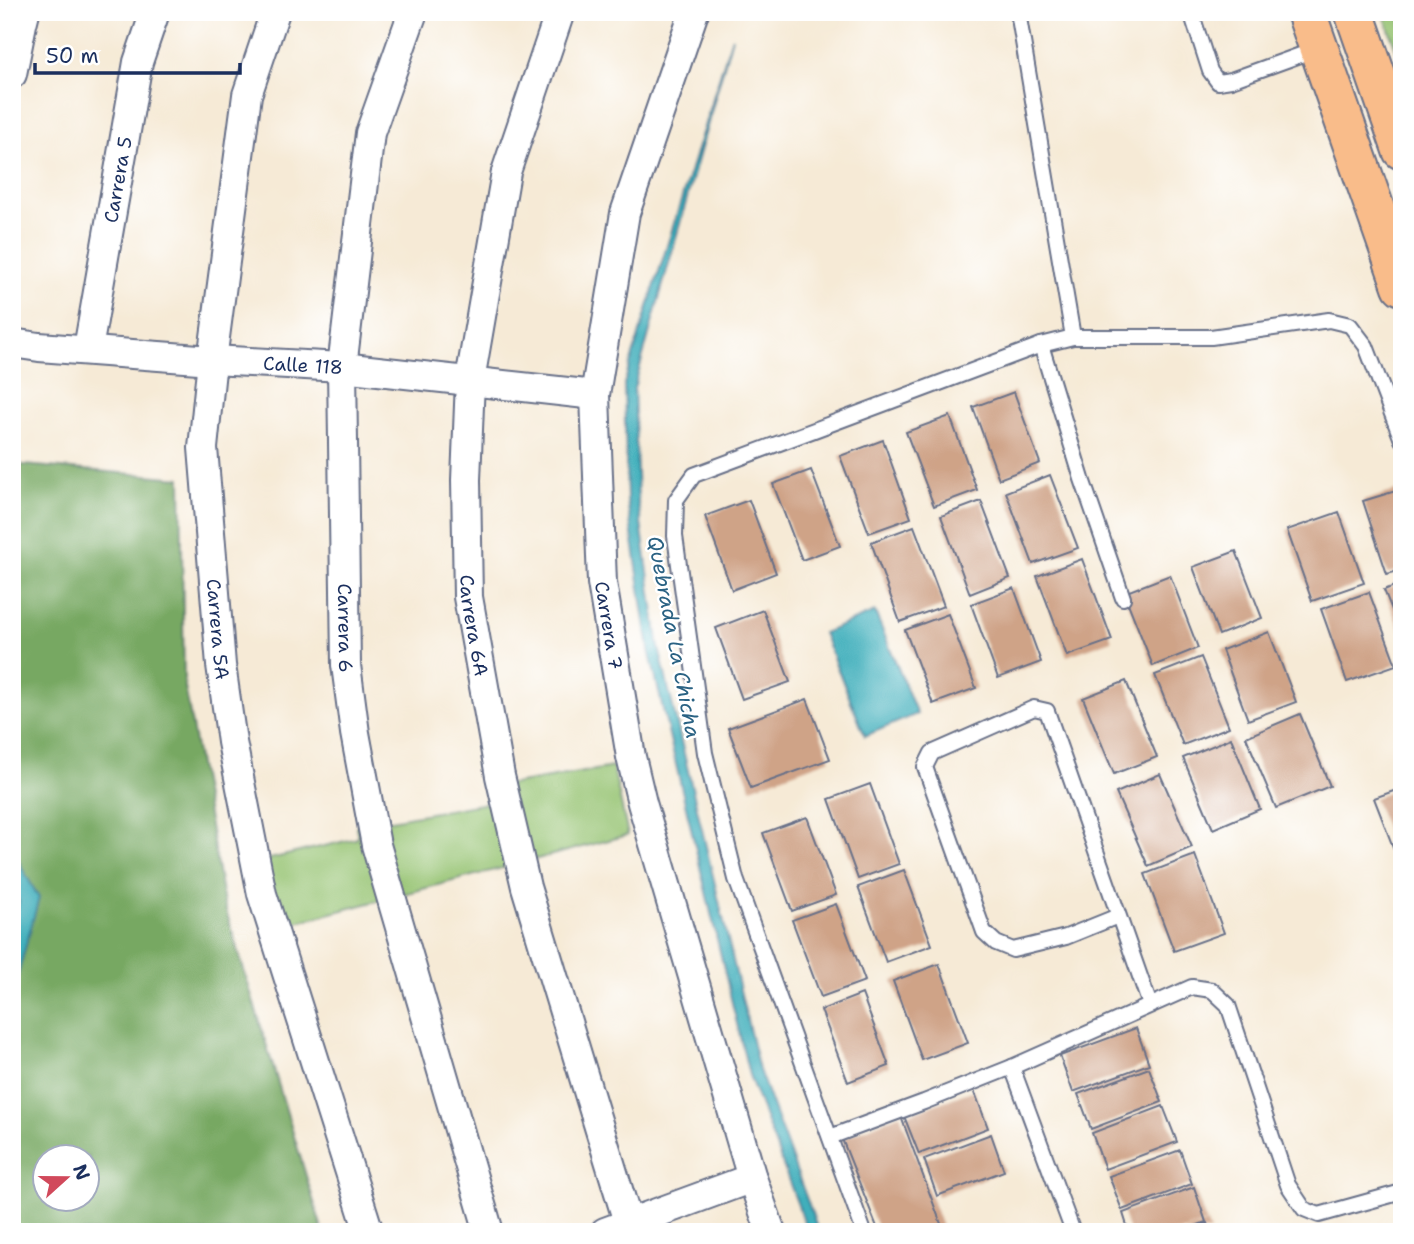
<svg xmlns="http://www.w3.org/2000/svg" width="1414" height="1244" font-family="'Shantell Sans',sans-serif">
  <rect width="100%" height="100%" fill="#fff"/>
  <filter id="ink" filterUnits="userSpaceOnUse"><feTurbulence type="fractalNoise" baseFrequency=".0143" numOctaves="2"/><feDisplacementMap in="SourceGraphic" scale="14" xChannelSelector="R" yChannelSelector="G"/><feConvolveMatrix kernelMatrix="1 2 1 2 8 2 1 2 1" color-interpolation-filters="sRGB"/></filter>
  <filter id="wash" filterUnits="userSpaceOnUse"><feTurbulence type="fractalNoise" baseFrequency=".00686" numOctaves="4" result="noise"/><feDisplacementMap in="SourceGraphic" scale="28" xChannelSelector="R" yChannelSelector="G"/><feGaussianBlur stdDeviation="1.57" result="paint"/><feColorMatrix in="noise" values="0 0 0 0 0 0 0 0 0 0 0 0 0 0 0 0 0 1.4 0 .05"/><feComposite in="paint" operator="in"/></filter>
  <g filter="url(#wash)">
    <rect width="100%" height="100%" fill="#f6ead6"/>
    <!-- green -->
    <g fill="#94c270" stroke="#587867" stroke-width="2">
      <polygon points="1383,12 1398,12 1402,23 1401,63"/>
      <polygon points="613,767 628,835 271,929 253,863 358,838 356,826 487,803 485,789"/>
    </g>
    <!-- forest -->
    <path fill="#77a862" stroke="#496c60" stroke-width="2" fill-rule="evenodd" d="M12,464l169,14 3,203 40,223 99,328h-311zM46,1156h42v42h-42z"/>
    <!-- water -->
    <g fill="#40afbb" stroke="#2e6f8c" stroke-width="2">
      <polygon points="732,37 634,388 638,502 659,648 759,1070 819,1232 808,1232 749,1075 649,650 627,500 624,384"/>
      <polygon points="875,612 917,714 865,736 823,633"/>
      <polygon points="12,850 39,898 12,996 12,927 19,901 12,888"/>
    </g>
    <g id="blocks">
      <!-- building -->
      <g fill="#cfa387">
        <polygon points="1014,392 1040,463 999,479 973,407"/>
        <polygon points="950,416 977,490 934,506 906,432"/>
        <polygon points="883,440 911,518 869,533 840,456"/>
        <polygon points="811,470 840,546 802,560 773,484"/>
        <polygon points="1050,475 1078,548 1033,564 1006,492"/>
        <polygon points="1402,489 1402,570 1387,574 1363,501"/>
        <polygon points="749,500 776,573 732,590 705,516"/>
        <polygon points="981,501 1010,578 970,594 941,516"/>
        <polygon points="1339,512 1364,583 1312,601 1287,530"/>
        <polygon points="914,526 944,606 900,622 871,542"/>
        <polygon points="1236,551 1262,618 1219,635 1193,567"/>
        <polygon points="1082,559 1112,640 1067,656 1037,576"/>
        <polygon points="1170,575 1198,648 1153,666 1124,593"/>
        <polygon points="1402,583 1402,635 1384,590"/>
        <polygon points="1014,588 1041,662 998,678 971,604"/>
        <polygon points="1369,592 1396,665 1347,682 1321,609"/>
        <polygon points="763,610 790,682 742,699 716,628"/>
        <polygon points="948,614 976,688 933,704 905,630"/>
        <polygon points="1269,632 1296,702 1248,720 1222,650"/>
        <polygon points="1201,657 1229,727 1183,745 1155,675"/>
        <polygon points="1126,681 1157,757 1114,774 1083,698"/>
        <polygon points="807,699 830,759 751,788 728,728"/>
        <polygon points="1300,714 1330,786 1276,808 1246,737"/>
        <polygon points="1231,738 1260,809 1213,829 1183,758"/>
        <polygon points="1160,774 1192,847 1148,866 1116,793"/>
        <polygon points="870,784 899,864 858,879 829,799"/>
        <polygon points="1402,788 1402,870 1374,798"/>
        <polygon points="807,817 836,895 792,911 763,833"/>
        <polygon points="1195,855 1224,933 1174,951 1145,874"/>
        <polygon points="904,870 932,945 886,962 858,887"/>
        <polygon points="836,904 865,981 821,997 792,920"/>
        <polygon points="939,964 968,1043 922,1060 893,981"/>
        <polygon points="862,994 889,1066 848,1082 821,1010"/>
        <polygon points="1136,1028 1149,1064 1073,1092 1060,1056"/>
        <polygon points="1149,1068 1162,1102 1091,1129 1078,1094"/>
        <polygon points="974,1090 988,1128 919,1154 904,1116"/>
        <polygon points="1163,1106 1177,1142 1105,1169 1092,1133"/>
        <polygon points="900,1114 944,1232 879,1232 842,1139"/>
        <polygon points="991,1134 1004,1171 937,1196 924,1159"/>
        <polygon points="1180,1150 1192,1184 1122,1210 1109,1176"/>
        <polygon points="1194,1187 1206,1222 1179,1232 1129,1232 1123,1213"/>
        <polygon points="1207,1223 1210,1232 1184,1232 1184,1231"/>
      </g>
    </g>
  </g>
  <g filter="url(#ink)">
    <use href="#blocks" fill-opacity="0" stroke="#687088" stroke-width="2"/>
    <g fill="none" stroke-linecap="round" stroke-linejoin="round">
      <defs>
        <g id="lane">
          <polyline points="1018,12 1073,337"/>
          <polyline points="1191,12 1210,71 1218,82 1231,80 1317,49"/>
          <polyline points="1041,345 1082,479 1123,598"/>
          <polyline points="1118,916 1066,937 1013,950 996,943 984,932 925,767 932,753 1034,708 1047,711 1150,1005"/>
          <polyline points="1012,1067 1073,1232"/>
          <polyline points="830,1137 924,1102 1012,1067 1192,987 1212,990 1228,1005 1288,1185 1304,1209 1319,1215 1402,1192"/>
          <polyline points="864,1232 736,879 705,753 675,536 676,500 694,475 1041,345 1073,337 1211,337 1329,320 1350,325 1366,346 1402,440"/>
        </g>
        <g id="street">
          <path id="s1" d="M275,12l-28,83 -35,265 -9,88 18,217 11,77 30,152 107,338"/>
          <path id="s2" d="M413,12l-43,121 -28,234 4,298 9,68 21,112 113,387"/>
          <path id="s3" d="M560,12l-54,160 -36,208 -4,100 2,117 32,179 26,111 105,345"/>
          <path id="s4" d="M694,12l-69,201 -30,182 7,188 29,174 11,46 110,375 19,54"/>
          <polyline points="12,74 22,24 25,12"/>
          <path id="s5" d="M12,343l27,4 173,13 130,7 253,28"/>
          <path id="s6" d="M88,349l50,-287 17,-50"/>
          <polyline points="605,1232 752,1178"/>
        </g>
        <g id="primary">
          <polyline points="1306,12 1402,286"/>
          <polyline points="1354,12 1402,150"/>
        </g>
      </defs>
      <!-- lane casing -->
      <use href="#lane" stroke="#687088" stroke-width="18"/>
      <!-- street casing -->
      <use href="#street" stroke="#687088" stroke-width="32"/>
      <!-- primary casing -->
      <use href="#primary" stroke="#687088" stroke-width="42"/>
      <!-- lane -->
      <use href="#lane" stroke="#fff" stroke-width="14"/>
      <!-- street -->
      <use href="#street" stroke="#fff" stroke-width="28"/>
      <!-- primary -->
      <use href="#primary" stroke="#f9bc8a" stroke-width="38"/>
    </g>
  </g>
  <g text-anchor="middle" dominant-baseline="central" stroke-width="5" stroke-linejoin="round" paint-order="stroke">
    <!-- street labels -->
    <g font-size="19" fill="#1b2f5e" stroke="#fff">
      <text stroke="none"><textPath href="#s6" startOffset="172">Carrera 5</textPath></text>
      <text stroke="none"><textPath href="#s5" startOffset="292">Calle 118</textPath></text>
      <text stroke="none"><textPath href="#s3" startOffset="626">Carrera 6A</textPath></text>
      <text stroke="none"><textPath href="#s4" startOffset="628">Carrera 7</textPath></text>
      <text stroke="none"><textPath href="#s2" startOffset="625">Carrera 6</textPath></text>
      <text stroke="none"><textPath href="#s1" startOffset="625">Carrera 5A</textPath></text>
    </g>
    <!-- water labels -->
    <g font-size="21" font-style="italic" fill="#2a6283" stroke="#fff">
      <text transform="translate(674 637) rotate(79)">Quebrada La Chicha</text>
    </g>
  </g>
  <!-- margin -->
  <rect width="1414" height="1244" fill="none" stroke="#fff" stroke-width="42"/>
  <!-- north arrow -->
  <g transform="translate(66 1178) rotate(69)"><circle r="33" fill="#ffffff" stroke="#a4acbf" stroke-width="2"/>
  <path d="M0-5L12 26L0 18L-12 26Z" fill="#d1495b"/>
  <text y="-10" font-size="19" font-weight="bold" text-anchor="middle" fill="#1b2f5e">N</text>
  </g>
  <!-- scale -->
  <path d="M35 63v10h205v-10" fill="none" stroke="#1b2f5e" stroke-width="3.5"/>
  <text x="46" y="63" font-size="21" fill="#1b2f5e" stroke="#ffffff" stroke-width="5" paint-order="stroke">50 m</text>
</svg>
